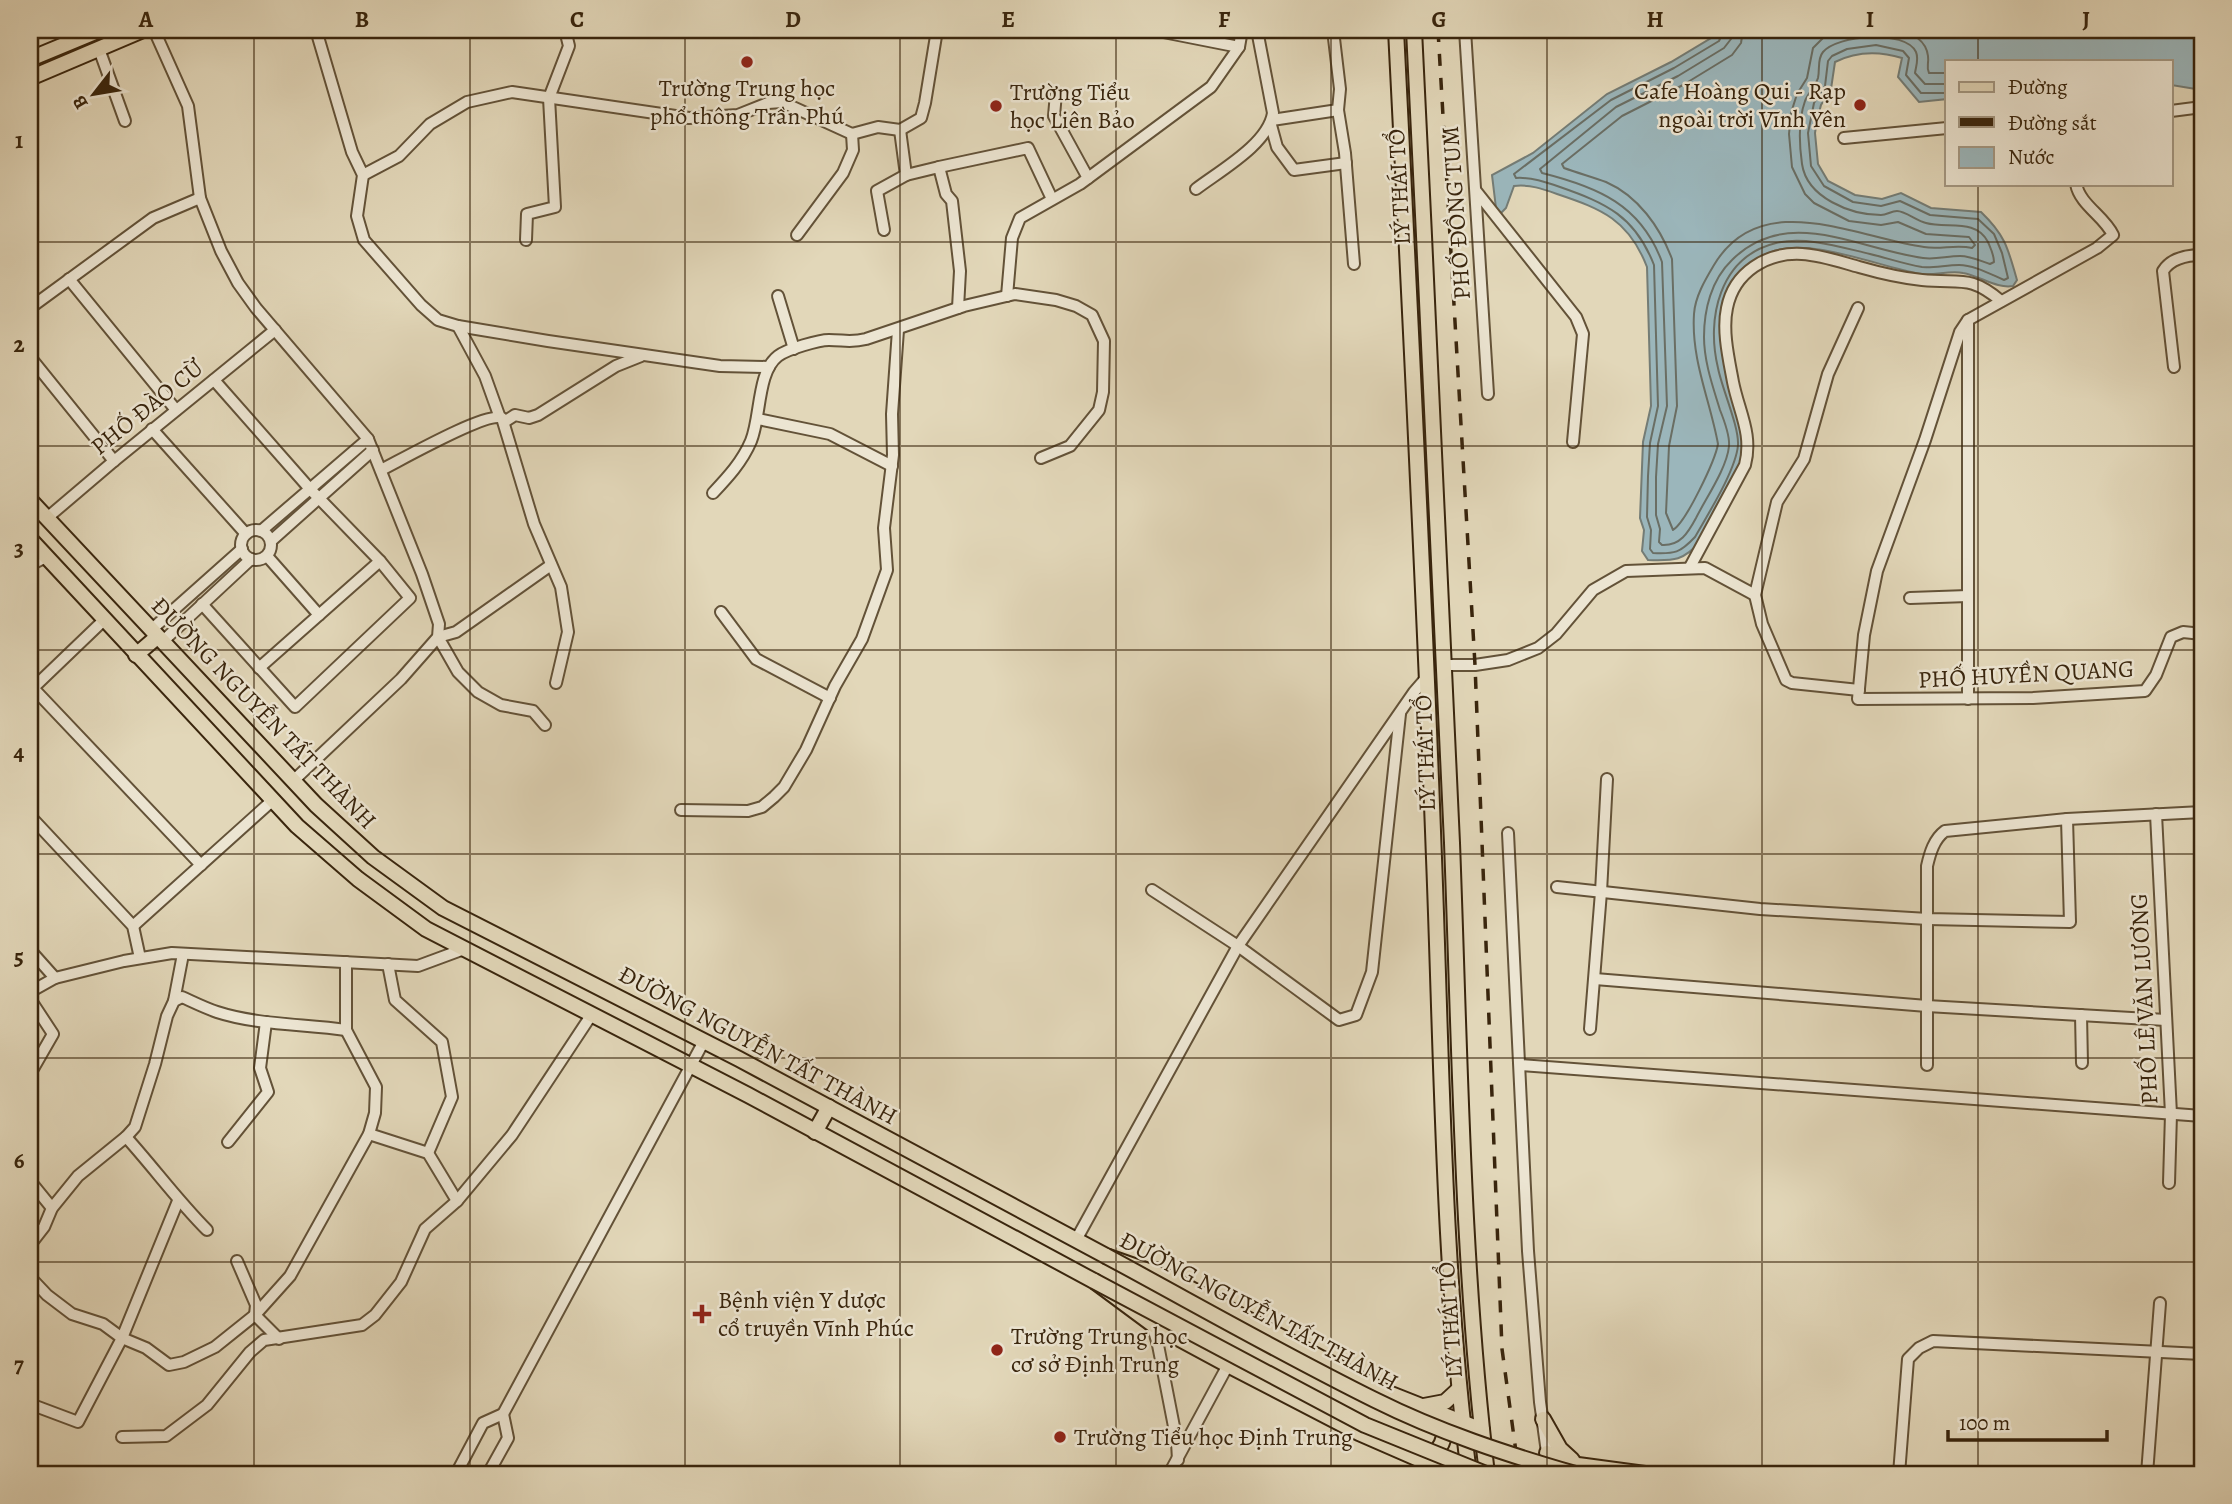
<svg xmlns="http://www.w3.org/2000/svg" width="2232" height="1504" font-family="Alegreya,serif">
  <rect width="100%" height="100%" fill="#e2d7b9"/>
  <filter id="stains"><feTurbulence type="fractalNoise" baseFrequency=".00286" numOctaves="4"/><feColorMatrix values="0 0 0 0 .2 0 0 0 0 .09 0 0 0 0 .02 0 0 0 .5 -.17"/></filter>
  <radialGradient id="worn" r=".72"><stop offset=".6" stop-color="#630" stop-opacity="0"/><stop offset="1" stop-color="#630" stop-opacity=".3"/></radialGradient>
  <!-- water -->
  <path fill="#9bb6bb" stroke="#747c75" stroke-width="2" d="M1718,30h484v60l-31,-5v-24h-224v38l-28,3 -21,-25 4,-19c-23,-7 -45,-7 -67,4l-4,27 -10,16 -4,15 -2,13 3,31 10,17 27,14 27,4 19,-6 30,15 50,4c24,23 27,36 36,68l-4,6c-16,3 -33,-10 -50,-13 -14,-3 -28,3 -42,1 -42,-7 -107,-36 -147,-23 -18,6 -31,16 -40,33 -25,41 -9,85 3,128 3,10 8,22 8,31 1,24 -32,75 -43,97 -19,21 -27,21 -54,20l-6,-9 2,-21 -4,-12 3,-76 8,-36 -4,-139c-18,-47 -45,-58 -90,-73 -14,-5 -28,-10 -43,-8l-8,22 -5,5 -5,-5 -4,-33 41,-22 74,-59 64,-32 45,-27z"/>
  <g fill="none" stroke-linecap="round" stroke-linejoin="round">
    <!-- shore -->
    <g stroke="#6a6e64" stroke-width="2">
      <path d="M1724,30l-5,11 -45,27 -63,32 -97,74 2,4c15,-1 30,4 44,9 46,16 75,29 94,78l4,141 -8,37 -2,33 -1,41 4,13 -1,19 3,4c22,1 27,0 42,-16 13,-23 41,-67 43,-92 1,-19 -16,-56 -20,-77 -12,-49 1,-111 58,-125 30,-7 64,4 94,11 17,4 34,10 52,13 12,1 24,-2 37,-2 15,0 31,9 45,15l4,-2 -6,-25 -8,-19 -16,-15 -48,-4 -30,-14 -19,5 -28,-4 -29,-16 -13,-20 -3,-33 6,-30 11,-17 3,-25 4,-5 15,-7 29,-4 27,6 6,7 -3,17 15,18h26"/>
      <path d="M1733,30l-2,9 -7,9 -46,28 -62,31 -76,62 2,4c56,14 99,32 120,89l5,144 -9,38 -2,33v38l4,14 -1,13 3,3c18,1 26,-12 34,-27 10,-20 31,-50 33,-72 1,-11 -5,-26 -9,-36 -7,-23 -16,-48 -16,-73 0,-27 7,-57 28,-77 55,-55 126,-11 191,-2 12,2 24,-2 37,-2 10,0 21,5 30,8l4,-2c0,-7 -3,-13 -6,-20 -12,-24 -41,-13 -62,-19 -9,-2 -21,-12 -29,-12 -6,0 -10,4 -16,4 -30,0 -74,-17 -79,-51 -3,-21 -4,-43 3,-63 3,-8 10,-14 13,-23 2,-9 -1,-19 5,-26 14,-17 82,-23 93,0 3,7 0,14 -1,21l10,11h22"/>
      <path d="M1743,30l-2,13 -9,12 -49,30 -61,31 -60,48 2,4c14,5 28,9 42,14 32,14 54,45 66,77l5,147 -8,40 -3,67 7,17c13,-8 42,-69 45,-86 -8,-44 -27,-84 -24,-130 1,-17 11,-34 20,-49 47,-79 143,-27 210,-18 16,3 32,-3 48,1l3,-3 -6,-8 -43,-3 -28,-12 -17,3 -32,-4 -35,-18 -9,-9 -13,-27 -3,-33 2,-21 6,-19 10,-16 6,-30 10,-10 20,-8"/>
      <path d="M1899,30c14,4 27,10 29,26 1,8 -2,11 1,17h18"/>
    </g>
    <defs>
      <g id="minor">
        <polyline points="154,30 188,106 200,198 221,251 238,283 256,308 368,439 422,574 439,624 438,637 401,679 293,781"/>
        <polyline points="316,30 352,152 363,175 357,216 364,240 421,305 438,320 458,326 548,341 720,366 769,367"/>
        <polyline points="1153,30 1239,47"/>
        <polyline points="1465,30 1488,394"/>
        <polyline points="99,49 125,121"/>
        <polyline points="1056,93 1054,116 1088,178"/>
        <polyline points="1338,110 1345,153 1354,264"/>
        <polyline points="2171,111 2202,107"/>
        <polyline points="1272,120 1338,110 1340,89 1333,30"/>
        <polyline points="1271,125 1277,147 1294,170 1346,163"/>
        <polyline points="900,130 906,175 939,167 946,194 952,201 960,271 958,308"/>
        <polyline points="1844,138 1947,128"/>
        <polyline points="939,167 1028,148 1052,199"/>
        <polyline points="363,175 399,156 430,124 467,102 512,92 689,118 738,115 768,103 782,102 852,134 878,127 900,130 921,118 925,103 937,30"/>
        <path d="M2076,184c4,21 28,32 37,51l-16,13 -129,72 -8,12 -35,108 -48,131 -13,64 -6,64 175,-1 112,-7 11,-16 15,-38 12,-5 19,2"/>
        <path d="M1196,189c25,-19 72,-45 77,-76l-16,-83"/>
        <polyline points="1476,191 1576,317 1583,334 1573,442"/>
        <polyline points="884,230 877,191 906,175"/>
        <polyline points="797,235 843,173 853,150 852,134"/>
        <polyline points="526,240 527,214 555,207 549,98 569,46 565,30"/>
        <polyline points="69,279 176,410"/>
        <polyline points="778,296 794,349"/>
        <polyline points="1007,296 1012,238 1020,218 1080,184 1211,87 1239,47 1242,30"/>
        <polyline points="30,308 153,218 200,198"/>
        <polyline points="1858,308 1828,374 1804,459 1777,502 1755,595 1762,624 1786,680 1792,683 1859,690"/>
        <polyline points="1968,320 1968,699"/>
        <polyline points="458,326 485,376 499,415"/>
        <polyline points="30,357 114,461"/>
        <path d="M2174,367l-11,-96c8,-13 24,-16 39,-16"/>
        <polyline points="758,419 830,434 892,466"/>
        <polyline points="504,422 515,415 529,418 538,415 616,366 641,356"/>
        <polyline points="152,429 246,534"/>
        <path d="M381,470c20,-10 106,-59 121,-52l32,106 27,63 7,45 -12,51"/>
        <path d="M713,493c15,-16 29,-31 38,-52 10,-24 6,-69 27,-85 9,-7 41,-16 51,-16 15,0 22,3 37,-1l98,-33 51,-12 41,6 20,6 16,9 12,26 -1,51 -4,18 -29,36 -29,12"/>
        <polyline points="47,518 114,461 275,330"/>
        <circle cx="256" cy="545" r="15"/>
        <polyline points="261,531 368,439"/>
        <polyline points="271,541 373,450"/>
        <polyline points="267,556 319,615"/>
        <polyline points="30,565 46,557"/>
        <path d="M1690,567l55,-102c8,-31 -6,-53 -12,-83 -4,-22 -11,-51 -6,-74 7,-36 40,-56 75,-54 19,1 39,8 57,13 21,6 42,11 63,13 38,4 47,-6 79,21"/>
        <polyline points="1910,598 1968,596"/>
        <polyline points="202,604 295,707 410,598 380,561 310,489 214,380"/>
        <polyline points="721,612 756,659 830,698"/>
        <polyline points="151,630 242,549"/>
        <polyline points="162,642 251,559"/>
        <polyline points="1444,665 1475,665 1508,660 1538,648 1556,634 1593,590 1626,571 1705,568 1755,595"/>
        <polyline points="259,668 380,561"/>
        <polyline points="33,688 201,865"/>
        <polyline points="30,691 104,620"/>
        <polyline points="545,725 533,711 501,705 478,692 458,672 438,637 456,632 551,565"/>
        <polyline points="681,810 748,811 762,807 774,797 784,787 806,750 835,686 862,639 887,570 884,528 893,455 892,414 898,330"/>
        <polyline points="2156,814 2171,1114 2169,1183"/>
        <polyline points="30,816 133,926 140,958"/>
        <polyline points="1508,833 1528,1251 1540,1402 1550,1474"/>
        <polyline points="1557,887 1760,909 1928,919 2070,922 2067,819"/>
        <polyline points="1152,890 1238,946 1339,1020 1356,1015 1372,972 1400,714"/>
        <polyline points="133,926 273,800"/>
        <polyline points="30,950 55,978"/>
        <polyline points="388,964 395,1000 442,1042 452,1097 428,1153"/>
        <polyline points="1595,979 1927,1006 2166,1020"/>
        <polyline points="30,992 55,978 124,961 172,953 418,966 464,949"/>
        <polyline points="30,999 53,1034 30,1074"/>
        <polyline points="174,1001 183,954"/>
        <polyline points="2081,1015 2082,1063"/>
        <polyline points="1590,1029 1601,892 1607,779"/>
        <polyline points="1520,1065 2202,1116"/>
        <path d="M1927,1065v-199c3,-13 7,-27 18,-35l122,-12 135,-7"/>
        <path d="M126,1137c28,31 52,64 81,93"/>
        <polyline points="228,1142 268,1092 260,1068 266,1022"/>
        <polyline points="30,1181 52,1208"/>
        <polyline points="457,1201 512,1135 592,1014"/>
        <polyline points="1076,1240 1238,946 1414,692 1427,677"/>
        <path d="M30,1245l14,-18 8,-19 26,-32 48,-39 9,-10 20,-63 12,-48 7,-15 8,-4c11,5 23,11 35,15 40,13 87,12 129,18"/>
        <polyline points="237,1261 256,1305 255,1315 279,1339"/>
        <polyline points="30,1277 47,1295 72,1314 103,1324 122,1338 146,1348 169,1365 184,1362 215,1347 255,1315 290,1276 369,1134 375,1113 376,1087 346,1030 346,962"/>
        <polyline points="1152,1324 1158,1345 1177,1442 1178,1460"/>
        <polyline points="30,1404 78,1422 122,1338 178,1201"/>
        <polyline points="122,1437 166,1436 207,1405 250,1352 264,1340 362,1325 375,1315 401,1282 425,1229 457,1201 428,1153 369,1134"/>
        <polyline points="456,1474 483,1423 503,1414 704,1041"/>
        <polyline points="488,1474 508,1438 503,1414"/>
        <polyline points="1169,1474 1228,1365"/>
        <polyline points="1899,1474 1908,1359 1919,1348 1933,1341 2202,1354"/>
        <polyline points="2147,1474 2160,1303"/>
      </g>
      <g id="major">
        <path d="M1396,30c14,276 28,552 38,828 8,205 9,412 35,616"/>
        <path d="M1414,30c13,271 27,542 38,813 8,210 10,422 35,631"/>
        <polyline points="30,59 100,30"/>
        <polyline points="30,78 143,30"/>
        <polyline points="30,500 316,805 373,857 443,908 739,1059 1106,1256 1174,1280 1381,1390 1482,1430"/>
        <polyline points="30,539 297,826 358,879 426,929 748,1095 1094,1281 1152,1324 1228,1365 1359,1433 1453,1474"/>
        <polyline points="136,655 157,637"/>
        <polyline points="815,1132 829,1107"/>
        <polyline points="1424,1406 1445,1402 1458,1390"/>
        <polyline points="1543,1419 1560,1449 1572,1460"/>
        <polyline points="1547,1453 1578,1465 1645,1474"/>
        <path d="M1425,1459c16,-8 22,-20 18,-38"/>
      </g>
    </defs>
    <!-- minor casing -->
    <use href="#minor" stroke="#635238" stroke-width="14"/>
    <!-- major casing -->
    <use href="#major" stroke="#39250d" stroke-width="18"/>
    <!-- minor -->
    <use href="#minor" stroke="#ece5d2" stroke-width="10"/>
    <!-- major -->
    <use href="#major" stroke="#e2d7b9" stroke-width="14"/>
    <!-- rail -->
    <polyline stroke="#39250d" stroke-width="3.5" stroke-dasharray="12 12" stroke-linecap="butt" points="1438,30 1475,665 1502,1349 1519,1474"/>
    <defs>
      <g id="major-bridge">
        <path d="M1106,1256c89,48 178,99 269,144 64,32 131,54 200,74"/>
        <polyline points="1094,1281 1365,1425 1486,1474"/>
      </g>
    </defs>
    <!-- major-bridge casing -->
    <use href="#major-bridge" stroke="#39250d" stroke-width="18" stroke-linecap="butt"/>
    <!-- major-bridge -->
    <use href="#major-bridge" stroke="#e2d7b9" stroke-width="14"/>
  </g>
  <!-- grid -->
  <path fill="none" stroke="#39250d" stroke-width="2" stroke-opacity="0.55" d="M254,30v1444M470,30v1444M685,30v1444M900,30v1444M1116,30v1444M1331,30v1444M1547,30v1444M1762,30v1444M1978,30v31M1978,184v1290M30,242h2172M30,446h2172M30,650h2172M30,854h2172M30,1058h2172M30,1262h2172"/>
  <!-- markers -->
  <g fill="#8f2418" stroke="#ece5d2" stroke-width="2.5">
    <circle cx="747" cy="62" r="7"/>
    <circle cx="1860" cy="105" r="7"/>
    <circle cx="996" cy="106" r="7"/>
    <path d="M698.5 1303.5h7v7h7v7h-7v7h-7v-7h-7v-7h7z"/>
    <circle cx="997" cy="1350" r="7"/>
    <circle cx="1060" cy="1437" r="7"/>
  </g>
  <g text-anchor="middle" dominant-baseline="central" stroke-width="5" stroke-linejoin="round" paint-order="stroke">
    <!-- poi labels -->
    <g font-size="24" fill="#39250d" stroke="#ece5d2" text-anchor="start">
      <text x="747" y="88" text-anchor="middle">Trường Trung học<tspan x="747" dy="28">phổ thông Trần Phú</tspan></text>
      <text x="1846" y="91" text-anchor="end">Cafe Hoàng Qui - Rạp<tspan x="1846" dy="28">ngoài trời Vĩnh Yên</tspan></text>
      <text x="1010" y="92">Trường Tiểu<tspan x="1010" dy="28">học Liên Bảo</tspan></text>
      <text x="718" y="1300">Bệnh viện Y dược<tspan x="718" dy="28">cổ truyền Vĩnh Phúc</tspan></text>
      <text x="1011" y="1336">Trường Trung học<tspan x="1011" dy="28">cơ sở Định Trung</tspan></text>
      <text x="1074" y="1437">Trường Tiểu học Định Trung</text>
    </g>
    <!-- street labels -->
    <g font-size="24" fill="#39250d" stroke="#ece5d2">
      <text transform="translate(1399 187) rotate(-93)">LÝ THÁI TỔ</text>
      <text transform="translate(1456 213) rotate(-94)">PHỐ ĐỒNG TUM</text>
      <text transform="translate(147 407) rotate(-39)">PHỐ ĐÀO CỪ</text>
      <text transform="translate(2026 674) rotate(-3)">PHỐ HUYỀN QUANG</text>
      <text transform="translate(264 713) rotate(46)">ĐƯỜNG NGUYỄN TẤT THÀNH</text>
      <text transform="translate(1425 753) rotate(-92)">LÝ THÁI TỔ</text>
      <text transform="translate(2144 999) rotate(-93)">PHỐ LÊ VĂN LƯƠNG</text>
      <text transform="translate(758 1045) rotate(28)">ĐƯỜNG NGUYỄN TẤT THÀNH</text>
      <text transform="translate(1259 1311) rotate(28)">ĐƯỜNG NGUYỄN TẤT THÀNH</text>
      <text transform="translate(1450 1320) rotate(-94)">LÝ THÁI TỔ</text>
    </g>
  </g>
  <!-- margin -->
  <rect width="2232" height="1504" fill="none" stroke="#e2d7b9" stroke-width="77"/>
  <!-- legend -->
  <rect x="1945" y="60" width="228" height="126" fill="#ece5d2" stroke="#a49883" stroke-width="2"/>
  <rect x="1959" y="82" width="35" height="10" fill="#e2d7b9" stroke="#a49883" stroke-width="2"/>
  <text x="2008" y="94" font-size="21" fill="#39250d">Đường</text>
  <rect x="1959" y="117" width="35" height="10" fill="#39250d" stroke="#a49883" stroke-width="2"/>
  <text x="2008" y="130" font-size="21" fill="#39250d">Đường sắt</text>
  <rect x="1959" y="147" width="35" height="21" fill="#9bb6bb" stroke="#a49883" stroke-width="2"/>
  <text x="2008" y="164" font-size="21" fill="#39250d">Nước</text>
  <!-- north arrow -->
  <g transform="translate(94 94) rotate(239)" stroke="#ece5d2" stroke-width="5" paint-order="stroke">
  <path d="M0-5L12 26L0 18L-12 26Z" fill="#39250d"/>
  <text y="-10" font-size="19" font-weight="bold" text-anchor="middle" fill="#39250d">B</text>
  </g>
  <!-- scale -->
  <path d="M1948 1430v10h159v-10" fill="none" stroke="#39250d" stroke-width="3.5"/>
  <text x="1959" y="1430" font-size="21" fill="#39250d" stroke="#ece5d2" stroke-width="5" paint-order="stroke">100 m</text>
  <rect x="38" y="38" width="2156" height="1428" fill="none" stroke="#39250d" stroke-width="2.5"/>
  <g font-size="23" text-anchor="middle" font-weight="bold" fill="#39250d">
    <text x="146" y="27">A</text>
    <text x="362" y="27">B</text>
    <text x="577" y="27">C</text>
    <text x="793" y="27">D</text>
    <text x="1008" y="27">E</text>
    <text x="1224" y="27">F</text>
    <text x="1439" y="27">G</text>
    <text x="1655" y="27">H</text>
    <text x="1870" y="27">I</text>
    <text x="2086" y="27">J</text>
    <text x="19" y="148">1</text>
    <text x="19" y="352">2</text>
    <text x="19" y="556">3</text>
    <text x="19" y="760">4</text>
    <text x="19" y="964">5</text>
    <text x="19" y="1168">6</text>
    <text x="19" y="1372">7</text>
  </g>
  <rect width="100%" height="100%" filter="url(#stains)"/>
  <rect width="100%" height="100%" fill="url(#worn)"/>
</svg>
